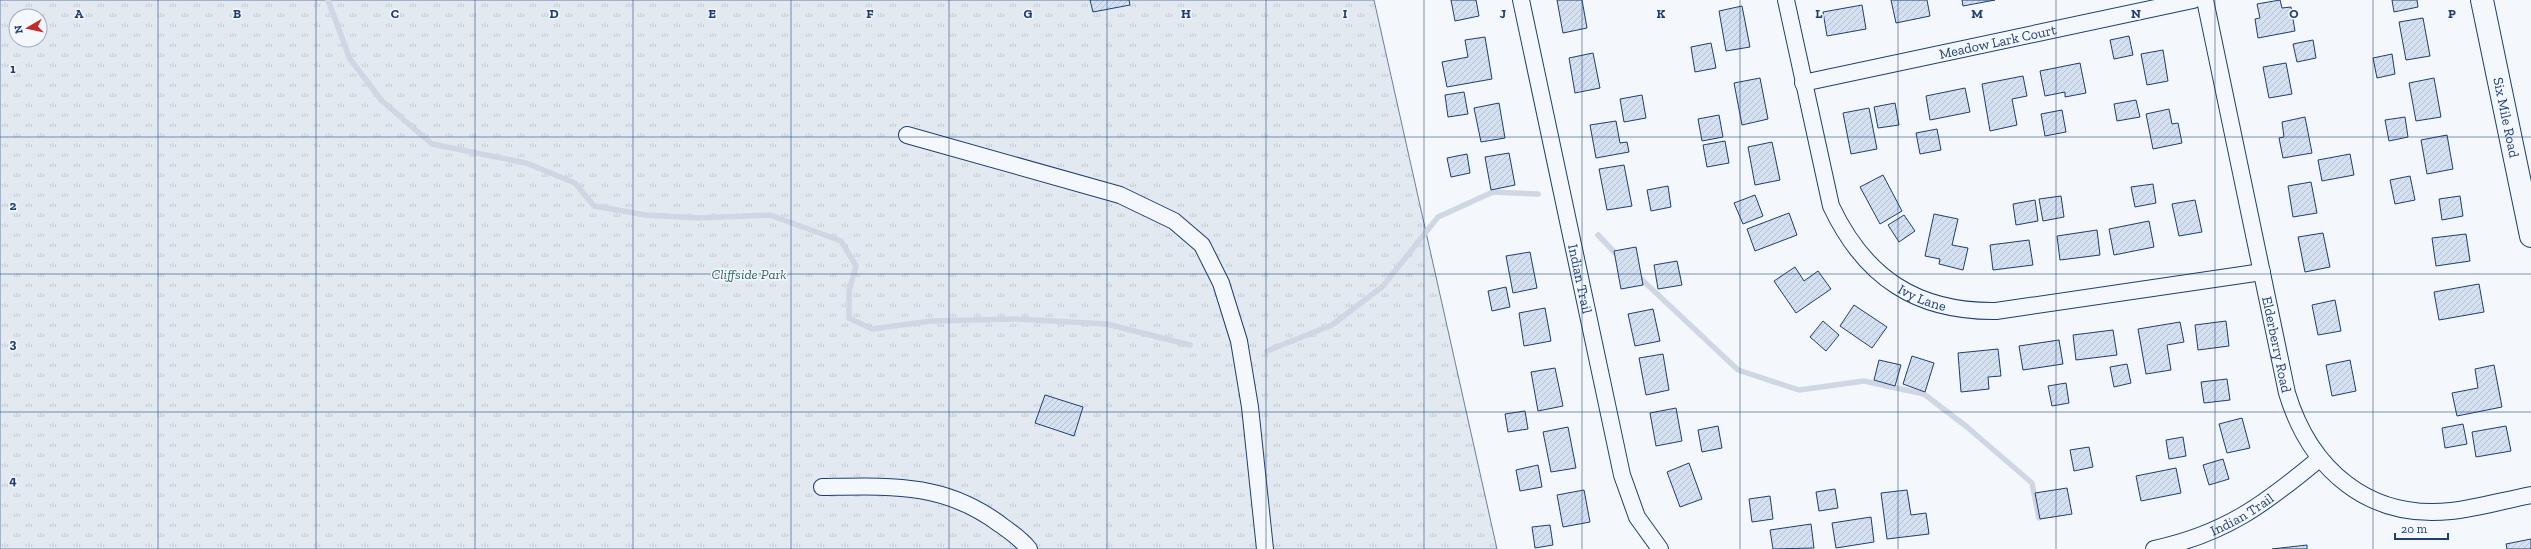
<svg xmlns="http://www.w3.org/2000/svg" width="2531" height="549" font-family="'Zilla Slab',serif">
  <defs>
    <pattern id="park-tufts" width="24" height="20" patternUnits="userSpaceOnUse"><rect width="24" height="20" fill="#e3e9f0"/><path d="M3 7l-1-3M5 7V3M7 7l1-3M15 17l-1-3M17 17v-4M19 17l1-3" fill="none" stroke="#c2c9d1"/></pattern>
    <pattern id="building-hatch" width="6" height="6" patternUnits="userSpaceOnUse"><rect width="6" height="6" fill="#d5e0f0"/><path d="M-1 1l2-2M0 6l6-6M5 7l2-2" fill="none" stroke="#b6c1d1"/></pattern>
  </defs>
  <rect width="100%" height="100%" fill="#f4f7fb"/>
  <!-- park -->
  <path fill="url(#park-tufts)" stroke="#687fa3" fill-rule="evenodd" d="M0,0h1374l123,549h-1497zM16,16h24v24h-24z"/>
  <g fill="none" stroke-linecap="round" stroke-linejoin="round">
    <!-- stream -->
    <g stroke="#cfd7e4" stroke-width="5.5">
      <polyline points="328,0 350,59 382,101 432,144 526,163 575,183 594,206 646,215 698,218 770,215 841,241 856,266 849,291 849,318 872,329 931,321 1017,319 1107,324 1190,345"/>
      <polyline points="1598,235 1619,257"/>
      <polyline points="1637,275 1738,370 1799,390 1864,381 1924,394 1967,427 2032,483 2039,518"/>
      <polyline points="1267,351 1332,325 1383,286 1438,217 1493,192 1538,194"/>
    </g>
  </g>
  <!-- building -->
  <g fill="url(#building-hatch)" stroke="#1d3f73">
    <polygon points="1090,0 1129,0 1130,5 1093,12"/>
    <polygon points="1451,0 1476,0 1479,16 1455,21"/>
    <polygon points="1557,0 1582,0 1587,28 1563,33"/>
    <polygon points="1891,0 1927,0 1930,16 1896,23"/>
    <polygon points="1962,0 1995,0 1963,6"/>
    <polygon points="2280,0 2282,8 2291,7 2295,31 2258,38 2255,19 2260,18 2257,4"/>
    <polygon points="2392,0 2417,0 2418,7 2394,12"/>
    <polygon points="1862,5 1866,29 1827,36 1823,12"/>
    <polygon points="1742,6 1750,47 1726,51 1719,11"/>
    <polygon points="2423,18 2430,56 2406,60 2399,22"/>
    <polygon points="2129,36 2133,55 2114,59 2110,40"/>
    <polygon points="1485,37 1492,79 1447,87 1442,62 1468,57 1465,40"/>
    <polygon points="2313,40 2316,58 2297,62 2293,44"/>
    <polygon points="1711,43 1716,68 1695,72 1691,47"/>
    <polygon points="2163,50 2168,81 2147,85 2141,54"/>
    <polygon points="1593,53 1600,88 1575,93 1569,58"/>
    <polygon points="2392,54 2395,74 2377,78 2373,58"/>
    <polygon points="2080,63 2086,93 2065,97 2065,92 2045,96 2040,71"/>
    <polygon points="2286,63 2292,94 2269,98 2263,67"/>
    <polygon points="2023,76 2027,96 2012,99 2017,125 1990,131 1982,84"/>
    <polygon points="1760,78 1768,119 1742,125 1734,83"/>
    <polygon points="2434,78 2441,117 2416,121 2409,83"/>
    <polygon points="1965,88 1970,112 1930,120 1926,96"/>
    <polygon points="1464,92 1468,114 1448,117 1445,95"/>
    <polygon points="1642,95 1646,118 1624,122 1620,99"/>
    <polygon points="2136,100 2140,117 2117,121 2114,104"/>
    <polygon points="1499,103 1505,138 1481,142 1474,108"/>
    <polygon points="1895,103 1899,125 1878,128 1874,107"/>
    <polygon points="1869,108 1877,149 1851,154 1843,113"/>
    <polygon points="2169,109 2172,124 2178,123 2182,143 2153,149 2146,114"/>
    <polygon points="2062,110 2066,132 2045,136 2041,114"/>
    <polygon points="1719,115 1723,137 1702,141 1698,119"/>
    <polygon points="2305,117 2312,153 2283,158 2279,138 2284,137 2282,122"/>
    <polygon points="2405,117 2408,137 2389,141 2385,120"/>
    <polygon points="1616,121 1620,143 1627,142 1629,152 1596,158 1590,125"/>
    <polygon points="1937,129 1941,150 1920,154 1916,133"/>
    <polygon points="2447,135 2453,169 2427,174 2421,140"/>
    <polygon points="1725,141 1729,163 1707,167 1703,145"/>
    <polygon points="1772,142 1780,180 1755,185 1748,147"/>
    <polygon points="1509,153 1515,185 1491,190 1485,157"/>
    <polygon points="1467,154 1470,173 1451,177 1447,158"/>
    <polygon points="2350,154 2354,175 2322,181 2318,160"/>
    <polygon points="1624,165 1632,206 1607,210 1599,169"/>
    <polygon points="1883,175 1902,211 1880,224 1860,187"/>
    <polygon points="2410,176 2415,200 2395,204 2390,180"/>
    <polygon points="2311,182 2317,213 2293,217 2288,186"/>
    <polygon points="2153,184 2156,203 2135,207 2131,187"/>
    <polygon points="1668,186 1671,207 1651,211 1647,190"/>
    <polygon points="1755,195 1763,216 1743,224 1734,203"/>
    <polygon points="2061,196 2064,217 2043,221 2039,199"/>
    <polygon points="2460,196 2463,216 2442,220 2439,199"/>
    <polygon points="2035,200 2038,221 2016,225 2013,204"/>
    <polygon points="2195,200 2202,232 2179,236 2172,204"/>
    <polygon points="1789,213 1797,235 1755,251 1747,229"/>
    <polygon points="1934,214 1958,219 1952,245 1968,248 1963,270 1939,264 1940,259 1925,256"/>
    <polygon points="1904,215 1915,231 1899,242 1888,225"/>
    <polygon points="2149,221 2154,247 2114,255 2109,229"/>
    <polygon points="2097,230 2100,255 2060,260 2057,236"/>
    <polygon points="2323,233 2330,267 2305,272 2298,237"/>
    <polygon points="2466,234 2470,261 2436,266 2432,238"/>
    <polygon points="2029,240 2033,265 1993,270 1990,245"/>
    <polygon points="1636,247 1643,285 1621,289 1614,251"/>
    <polygon points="1530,252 1537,288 1513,293 1506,256"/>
    <polygon points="1677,261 1682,285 1658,289 1654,265"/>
    <polygon points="1795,267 1804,281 1818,271 1831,289 1796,313 1774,281"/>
    <polygon points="2479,284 2484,312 2439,320 2434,292"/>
    <polygon points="1506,287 1510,307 1492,311 1488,291"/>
    <polygon points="2335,300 2341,331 2318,335 2312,305"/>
    <polygon points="1854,305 1887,327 1872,348 1840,326"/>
    <polygon points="1545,308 1551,341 1524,346 1519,313"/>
    <polygon points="1653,309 1660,341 1635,346 1628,314"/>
    <polygon points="1823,321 1839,335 1826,351 1810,337"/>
    <polygon points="2226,321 2229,346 2198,350 2195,325"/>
    <polygon points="2180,322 2184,342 2167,345 2171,370 2146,374 2138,329"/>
    <polygon points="2113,330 2117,355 2076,360 2073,335"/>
    <polygon points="2059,340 2063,364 2023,370 2019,346"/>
    <polygon points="1998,349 2001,376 1988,377 1989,389 1961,392 1958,353"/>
    <polygon points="1663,354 1669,390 1646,395 1639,358"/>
    <polygon points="1912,356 1934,363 1925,392 1903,384"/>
    <polygon points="1879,360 1901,365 1895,386 1874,380"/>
    <polygon points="2350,360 2356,391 2332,396 2326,365"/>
    <polygon points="2127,364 2131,383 2114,387 2110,367"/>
    <polygon points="2494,365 2502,407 2457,416 2452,393 2478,388 2475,369"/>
    <polygon points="1555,368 1563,406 1538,411 1531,372"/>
    <polygon points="2227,379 2230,400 2204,403 2201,382"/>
    <polygon points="2066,383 2069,403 2052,406 2048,386"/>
    <polygon points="1045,395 1083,407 1074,436 1035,423"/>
    <polygon points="1676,408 1682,441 1656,446 1650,413"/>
    <polygon points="1525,411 1528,429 1508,432 1505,414"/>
    <polygon points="2242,418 2250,448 2227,453 2219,424"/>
    <polygon points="2463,424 2467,444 2445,448 2442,428"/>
    <polygon points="1718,426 1722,448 1702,452 1698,430"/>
    <polygon points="2506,426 2511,451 2476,457 2472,432"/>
    <polygon points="1568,427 1576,468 1551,472 1543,432"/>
    <polygon points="2183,437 2186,456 2169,459 2166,440"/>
    <polygon points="2089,447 2093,467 2074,471 2070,450"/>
    <polygon points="2223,459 2229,479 2209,485 2203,465"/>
    <polygon points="1689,463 1702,499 1680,507 1667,472"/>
    <polygon points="1538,465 1542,487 1520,491 1516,470"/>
    <polygon points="2176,468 2181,493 2141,501 2136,476"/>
    <polygon points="2067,488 2072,514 2040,519 2035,493"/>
    <polygon points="1835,489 1838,508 1819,511 1816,492"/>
    <polygon points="1584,490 1590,522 1563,527 1557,495"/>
    <polygon points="1907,490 1911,515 1926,513 1929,534 1887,539 1881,493"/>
    <polygon points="1770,496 1773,519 1752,522 1749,499"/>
    <polygon points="1871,517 1874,542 1836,548 1832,523"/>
    <polygon points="1811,524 1814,548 1773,549 1770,530"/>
    <polygon points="1550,525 1553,545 1535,548 1532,527"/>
    <polygon points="2531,539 2531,549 2507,549 2506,544"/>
    <polygon points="2307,545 2307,549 2272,549"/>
  </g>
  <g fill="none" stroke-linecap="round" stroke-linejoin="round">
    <defs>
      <g id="street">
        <path id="s1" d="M1521,0l101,475 15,42 23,32"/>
        <path id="s2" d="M1786,0l45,206c34,72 86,106 165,105l266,-39"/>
        <path id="s3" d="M2205,0l82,393c23,76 81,127 164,118 27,-3 54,-11 80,-16"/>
        <path id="s4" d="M1803,83l390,-83"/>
        <polyline points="907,135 1120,195 1174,221 1202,245 1221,283 1239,341 1250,407 1265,549"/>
        <path d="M822,487c68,-1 122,-5 179,38 10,7 20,14 28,24"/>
        <path id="s5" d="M2154,549c71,-15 111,-45 165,-90"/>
      </g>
      <g id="secondary">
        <path id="s6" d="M2482,0l49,236"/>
      </g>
    </defs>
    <!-- street casing -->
    <use href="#street" stroke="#1d3f73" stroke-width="18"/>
    <!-- secondary casing -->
    <use href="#secondary" stroke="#1d3f73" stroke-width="24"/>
    <!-- street -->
    <use href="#street" stroke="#f4f7fb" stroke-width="16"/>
    <!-- secondary -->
    <use href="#secondary" stroke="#f4f7fb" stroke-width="22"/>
  </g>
  <!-- grid -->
  <path fill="none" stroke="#1d3f73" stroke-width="1" stroke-opacity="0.55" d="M158,0v549M316,0v549M475,0v549M633,0v549M791,0v549M949,0v549M1107,0v549M1266,0v549M1424,0v549M1582,0v549M1740,0v549M1898,0v549M2056,0v549M2215,0v549M2373,0v549M0,137h2531M0,274h2531M0,412h2531"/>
  <g text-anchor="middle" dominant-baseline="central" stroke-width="3" stroke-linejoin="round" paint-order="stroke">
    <!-- street labels -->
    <g font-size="14" fill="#1d3f73" stroke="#f4f7fb">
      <text stroke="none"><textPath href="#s4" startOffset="199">Meadow Lark Court</textPath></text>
      <text stroke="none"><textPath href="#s6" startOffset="120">Six Mile Road</textPath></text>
      <text stroke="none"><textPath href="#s1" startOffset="285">Indian Trail</textPath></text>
      <text stroke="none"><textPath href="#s2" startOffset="344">Ivy Lane</textPath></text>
      <text stroke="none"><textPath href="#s3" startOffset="352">Elderberry Road</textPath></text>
      <text stroke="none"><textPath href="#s5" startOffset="95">Indian Trail</textPath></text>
    </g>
    <!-- park labels -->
    <g font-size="14" font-style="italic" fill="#2c6c60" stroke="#f4f7fb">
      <text x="749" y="274">Cliffside Park</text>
    </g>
  </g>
  <g font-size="13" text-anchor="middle" font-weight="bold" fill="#1d3f73" stroke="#f4f7fb" stroke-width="3" stroke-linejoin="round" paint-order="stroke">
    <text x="79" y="18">A</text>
    <text x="237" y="18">B</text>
    <text x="395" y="18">C</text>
    <text x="554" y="18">D</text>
    <text x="712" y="18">E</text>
    <text x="870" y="18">F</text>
    <text x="1028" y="18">G</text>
    <text x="1186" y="18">H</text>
    <text x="1345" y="18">I</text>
    <text x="1503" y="18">J</text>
    <text x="1661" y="18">K</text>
    <text x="1819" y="18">L</text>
    <text x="1977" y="18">M</text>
    <text x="2136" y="18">N</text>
    <text x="2294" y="18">O</text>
    <text x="2452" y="18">P</text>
    <text x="13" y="73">1</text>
    <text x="13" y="210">2</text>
    <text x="13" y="348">3</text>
    <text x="13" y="485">4</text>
  </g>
  <!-- north arrow -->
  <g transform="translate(28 28) rotate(261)"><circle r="19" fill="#f4f7fb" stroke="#9eadc5"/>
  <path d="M0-3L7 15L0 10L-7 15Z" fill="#c62828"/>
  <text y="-6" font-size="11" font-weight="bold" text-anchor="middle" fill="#1d3f73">N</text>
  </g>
  <!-- scale -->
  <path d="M2395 533v6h53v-6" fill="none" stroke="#1d3f73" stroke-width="2"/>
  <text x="2401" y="533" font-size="12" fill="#1d3f73" stroke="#f4f7fb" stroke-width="3" paint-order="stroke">20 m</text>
</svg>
